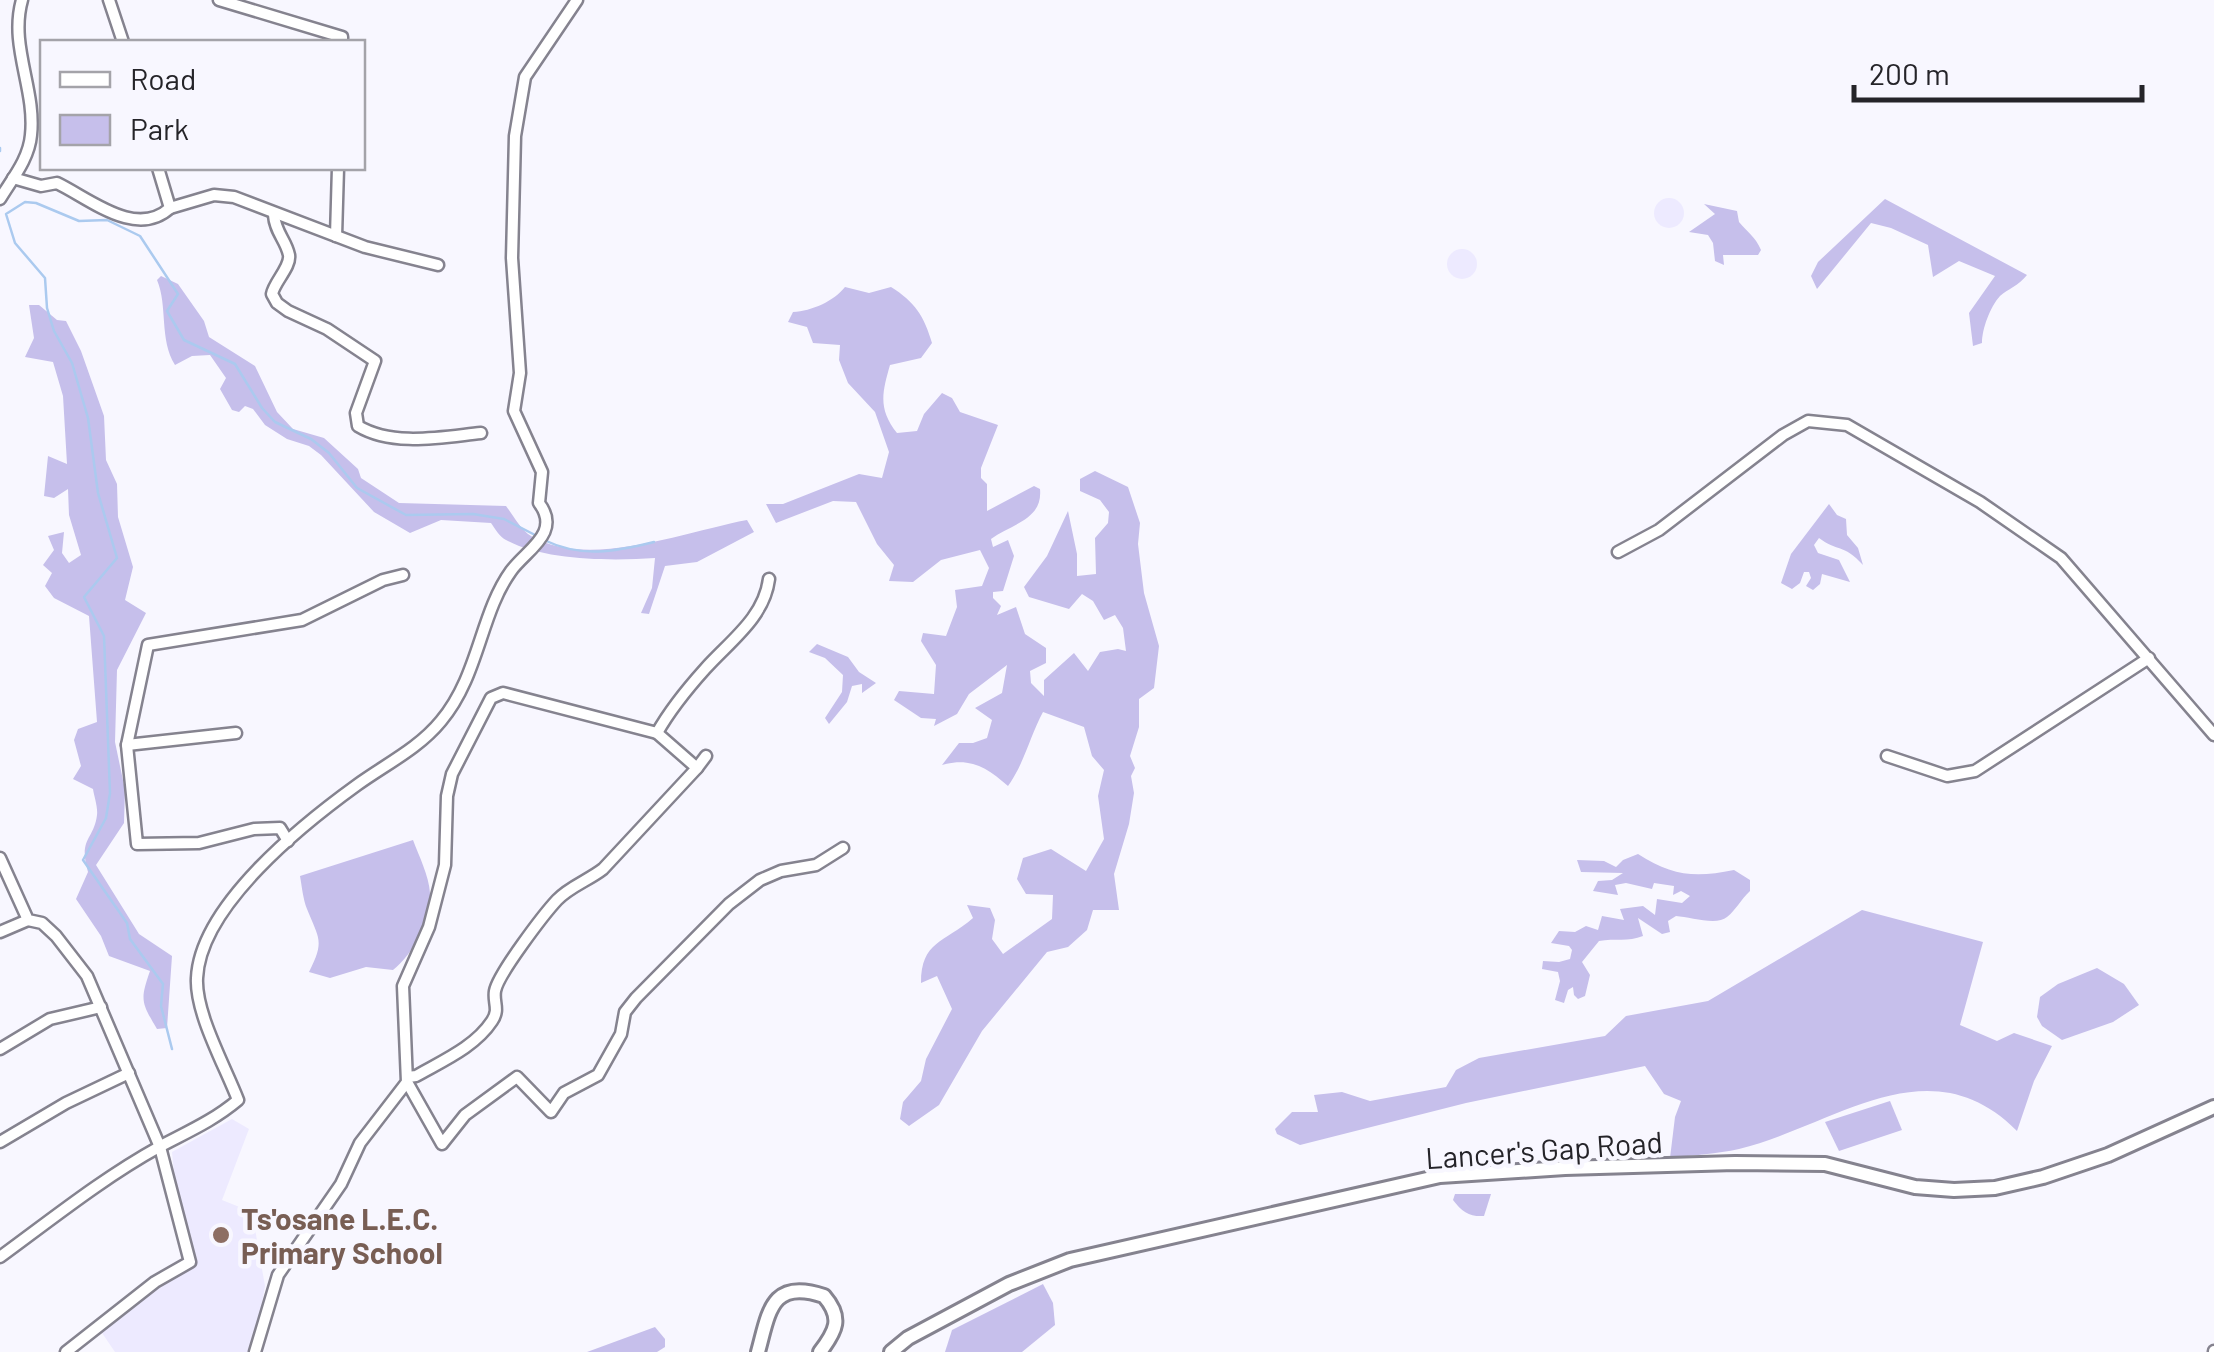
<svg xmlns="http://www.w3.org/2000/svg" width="2214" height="1352" font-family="Barlow,sans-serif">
  <rect width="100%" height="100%" fill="#f8f7ff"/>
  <!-- built -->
  <g fill="#edeaff">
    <circle cx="1669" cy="213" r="15"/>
    <circle cx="1462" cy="264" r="15"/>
    <polygon points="232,1119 249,1129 222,1200 252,1212 265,1286 256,1337 249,1352 115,1352 100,1330 144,1297 196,1266 177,1205 172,1152"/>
  </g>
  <!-- green -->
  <g fill="#c6bfeb">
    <path d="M1885,199l142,76c-9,11 -19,14 -27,21 -10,11 -18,33 -18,47l-9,3 -4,-33 26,-37 -36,-15 -26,16 -5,-32 -37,-17 -20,-5 -54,66 -6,-13 7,-14z"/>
    <path d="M1704,204l33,7 2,11c9,11 16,14 22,28l-3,5h-35l1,10 -9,-4 -2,-18 -5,-8 -19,-3 26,-18z"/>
    <path d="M161,276l17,8 26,37 5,16 46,29 22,46 16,17 31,9 34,31 3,9 38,25 107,3c7,9 15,24 25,30 58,34 156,-5 216,-16l7,12 -57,30 -32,4 -16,48 -8,-1 11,-25 3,-30c-42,3 -111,3 -149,-18 -6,-3 -11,-11 -15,-17l-50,-3 -31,13 -36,-21 -53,-57 -12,-9 -22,-7 -22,-14 -12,-16 -8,-3 -6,6 -7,-2 -12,-21 6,-11 -16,-23 -18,1 -17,9c-16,-26 -7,-59 -18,-85z"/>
    <path d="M845,287l24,6 22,-6c24,15 33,29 41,56l-11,15 -31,7c-8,28 -12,44 7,68l20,-2 7,-17 18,-21 10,5 8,14 38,13 -17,43v10l6,6v27l47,-25 6,3c3,31 -29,35 -49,50l2,8 15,-7 6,16 -11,35 -10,1v6l8,8 -4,9 19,-8 9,27 21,14v15l-16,8 1,12 13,13v-16l30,-27 14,18 12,-19 18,-3 8,2 -3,-23 -8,-13 -11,5 -11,-19 -11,-7 -13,15 -40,-12 -5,-10 23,-31 21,-45 9,43v22l19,-2 -1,-36 13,-15 1,-11 -9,-12 -20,-9v-12l15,-8 33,16 12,36 -2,21 6,49 15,53 -5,42 -15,11v28l-9,29 5,12 -4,8 3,17 -5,31 -15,50 5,36h-26l-6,20 -19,17 -21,5 -65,79 -43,74 -30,21 -9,-7 3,-17 18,-21 5,-22 26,-50 -15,-33 -16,7c0,-42 23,-40 52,-65l-6,-13 23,3 5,12 -3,19 11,15 49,-35 1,-24 -27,-1 -9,-15 6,-21 28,-9 35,22 18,-32 -6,-43 6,-26 -12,-14 -8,-29 -41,-15c-13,24 -19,52 -35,74 -21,-18 -37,-29 -66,-21l17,-22h14l14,-5 5,-18 -17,-12 27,-15 5,-28 -38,29 -12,20 -23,12 2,-7 -15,-1 -27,-18 5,-9 35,3 2,-29 -15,-24 2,-8 23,3 11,-29 -2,-17 27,-4 7,-18 -9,-18 -39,10 -28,22 -24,-1 5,-16 -17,-21 -21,-42 -23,-1 -57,22 -10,-19h17l76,-30 23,4 7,-26 -14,-40 -27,-29 -9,-23 1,-15 -27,-2 -6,-16 -19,-5 5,-10c19,-1 41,-11 52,-25z"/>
    <path d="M29,305h10l18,15 9,1 15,30 23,65 2,44 11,24 1,33 15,50 -8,33 21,13 -29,57 -2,72 10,48 -1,33 -28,42 43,69 33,22 -5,72 -10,1c-16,-27 -17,-29 -7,-58l-41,-15 -8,-20 -25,-37 12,-27c-10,-34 6,-32 9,-57 1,-8 -3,-19 -4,-26l-20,-10 8,-13 -7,-26 4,-11 19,-7 -8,-106 -35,-18 -9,-12 7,-13 -9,-8 11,-15 -6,-14 16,-4 -2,21 7,10 12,-8 -12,-40 -1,-26 -14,9 -10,-2 4,-40 19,8 -4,-68 -10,-34 -28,-5 9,-19z"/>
    <path d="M1829,504l8,11 9,4 1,16 11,13 5,17c-20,-22 -26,-13 -44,-27l-5,7 4,8 21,7 11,22 -28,-8 -2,10 -7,6 -7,-4 5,-8 -2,-6h-5l-4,11 -8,6 -11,-6 10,-29z"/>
    <polygon points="817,644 848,657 859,672 876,683 862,693 862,684 852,686 847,702 829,724 825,718 842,692 843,675 825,658 809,652"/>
    <path d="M413,840c6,16 16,36 17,53 1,28 -16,60 -37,77l-27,-3 -36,11 -21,-6c16,-31 10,-33 -2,-63 -4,-10 -5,-22 -7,-33z"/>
    <path d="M1638,854c34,22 57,24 96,16l16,10v11c-9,8 -14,19 -23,26 -10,9 -37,0 -51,-1l-8,5 2,11 -8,2 -24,-16 5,18c-15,6 -28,2 -44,5l-17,21 8,13 -5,21 -7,3 -4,-4 -1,-8 -5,3 -4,13 -9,-3 5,-19 -2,-9 -16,-3 1,-8 16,1 11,-3 2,-9 -3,-4 -18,-3 8,-12 16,1 11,-6 12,4 4,-14 22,4 -4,-11 23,-3 12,9 2,-16 25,4 8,-7 -9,-5 -8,4 1,-9 -20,-3 -2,6 -26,-6 -11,2 3,10 -25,-4 5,-10 14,-1 11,-7 -42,-1 -4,-12 27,1 12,6 7,-7z"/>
    <path d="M1862,910l121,32 -23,83 37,16 17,-8 38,13 -18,35 -17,50c-88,-89 -183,-5 -278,18 -22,5 -46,6 -69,9l5,-41 6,-16 -17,-7 -19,-28 -179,37 -166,42 -23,-11 -2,-5 17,-17h26l-4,-17 28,-3 28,9 76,-14 10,-17 23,-12 126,-22 21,-20 82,-15z"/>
    <polygon points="2097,968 2124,984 2139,1005 2113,1022 2062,1040 2042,1026 2037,1017 2040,997 2058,984"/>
    <polygon points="1890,1101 1902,1130 1839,1151 1825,1122"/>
    <path d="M1455,1194h36l-7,22c-14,1 -22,-4 -31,-16z"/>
    <polygon points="1043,1284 1053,1303 1055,1325 1022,1352 945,1352 952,1330"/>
    <polygon points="655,1327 665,1339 665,1347 657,1352 587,1352"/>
  </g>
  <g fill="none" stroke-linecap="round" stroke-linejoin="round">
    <!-- stream -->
    <g stroke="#abcaef" stroke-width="2.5">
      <polyline points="0,148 0,151"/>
      <path d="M544,540c37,18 70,12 110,2"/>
      <polyline points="172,1049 161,1006 163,984 130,939 127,923 83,860 106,818 110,793 104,636 84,597 117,558 98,493 88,418 72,363 54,331 47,308 45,278 15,243 6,214 25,202 36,203 79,221 107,220 140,236 178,294 167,311 184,340 235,364 262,408 275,422 311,439 329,453 357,488 406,515 473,514 504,519 537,536"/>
    </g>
    <defs>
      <g id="minor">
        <polyline points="109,0 123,42"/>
        <polyline points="219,0 342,37 342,42"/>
        <path d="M13,178l28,8 16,-3c33,16 79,56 113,25l-12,-40"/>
        <path d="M0,199c12,-20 29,-40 31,-64 5,-46 -22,-89 -9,-135"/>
        <polyline points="170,208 214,195 234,197 365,247 438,265"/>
        <path d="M274,215c1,17 12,25 15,40 2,12 -15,27 -17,39l5,9 11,8 39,18 48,32 -19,52 2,13c35,21 84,11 123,7"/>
        <polyline points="336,236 338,168"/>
        <polyline points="1618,552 1659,530 1783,435 1808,421 1847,425 1980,502 2061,558 2214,735"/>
        <polyline points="127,745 236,733"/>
        <polyline points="1887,756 1947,776 1975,771 2149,658"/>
        <polyline points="697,768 706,756"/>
        <polyline points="288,841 280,828 254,829 199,843 137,844 127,745 148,645 302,620 383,580 403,575"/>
        <polyline points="0,858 28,920 42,923 56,936 87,976 160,1147 190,1262 155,1282 66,1352"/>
        <polyline points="0,932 28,920"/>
        <polyline points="0,1049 50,1019 101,1007"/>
        <path d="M408,1077l8,-1c26,-15 59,-29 76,-55 8,-12 1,-18 3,-30 3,-17 49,-77 62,-91 12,-13 32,-20 46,-31l94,-101 -40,-35c13,-23 30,-44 48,-64 25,-28 59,-51 64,-90"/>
        <polyline points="407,1082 442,1144 465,1115 517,1077 551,1112 564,1093 598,1075 621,1034 625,1012 636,998 729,904 760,880 781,871 816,865 843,848"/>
        <polyline points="0,1142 66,1103 129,1073"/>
        <path d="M0,1257c52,-38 103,-79 159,-110 28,-15 54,-26 79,-47 -13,-34 -43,-87 -41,-122 3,-72 106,-154 160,-193 29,-21 61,-36 84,-64 38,-45 39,-107 70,-150 15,-21 51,-38 28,-68l3,-31 -28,-61 6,-38 -8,-115 3,-122 10,-59 52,-77"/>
        <polyline points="255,1352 278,1275 341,1184 360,1143 407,1082 403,986 429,927 445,865 447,796 452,774 491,698 503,693 657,733"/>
        <polyline points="2214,1352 2214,1351"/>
      </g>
      <g id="major">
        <path d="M758,1352c11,-40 13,-74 66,-56 19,22 12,35 -4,56"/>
        <polyline points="891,1352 908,1338 1009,1284 1070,1260 1440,1176 1565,1168 1735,1163 1825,1164 1915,1187 1954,1190 1995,1188 2043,1177 2108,1155 2214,1107"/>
      </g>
    </defs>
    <!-- minor casing -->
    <use href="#minor" stroke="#85838f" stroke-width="15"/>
    <!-- major casing -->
    <use href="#major" stroke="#85838f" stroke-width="18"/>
    <!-- minor -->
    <use href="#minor" stroke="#fff" stroke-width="10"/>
    <!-- major -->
    <use href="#major" stroke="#fff" stroke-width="12"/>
  </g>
  <!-- markers -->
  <circle fill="#8d6e63" stroke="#f8f7ff" stroke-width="4" cx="221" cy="1235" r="10"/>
  <g text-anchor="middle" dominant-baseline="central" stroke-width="9" stroke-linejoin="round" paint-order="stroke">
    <!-- street labels -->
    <g font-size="30" fill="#252429" stroke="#f8f7ff">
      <text transform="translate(1544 1149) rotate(-4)">Lancer's Gap Road</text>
    </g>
    <!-- education labels -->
    <g font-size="30" font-weight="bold" fill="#785e54" stroke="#f8f7ff" text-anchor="start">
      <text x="241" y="1218">Ts'osane L.E.C.<tspan x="241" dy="34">Primary School</tspan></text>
    </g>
  </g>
  <!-- legend -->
  <rect x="40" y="40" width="325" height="130" fill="#f8f7ff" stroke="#a4a3a9" stroke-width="2.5"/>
  <rect x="60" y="72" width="50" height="15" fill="#ffffff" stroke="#a4a3a9" stroke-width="2.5"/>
  <text x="130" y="90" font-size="30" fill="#252429">Road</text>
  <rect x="60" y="115" width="50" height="30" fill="#c6bfeb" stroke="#a4a3a9" stroke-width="2.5"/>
  <text x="130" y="140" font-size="30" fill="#252429">Park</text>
  <!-- scale -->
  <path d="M1854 85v15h288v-15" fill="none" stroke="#252429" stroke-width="5"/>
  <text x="1869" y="85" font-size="30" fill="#252429" stroke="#f8f7ff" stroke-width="8" paint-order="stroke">200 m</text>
</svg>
